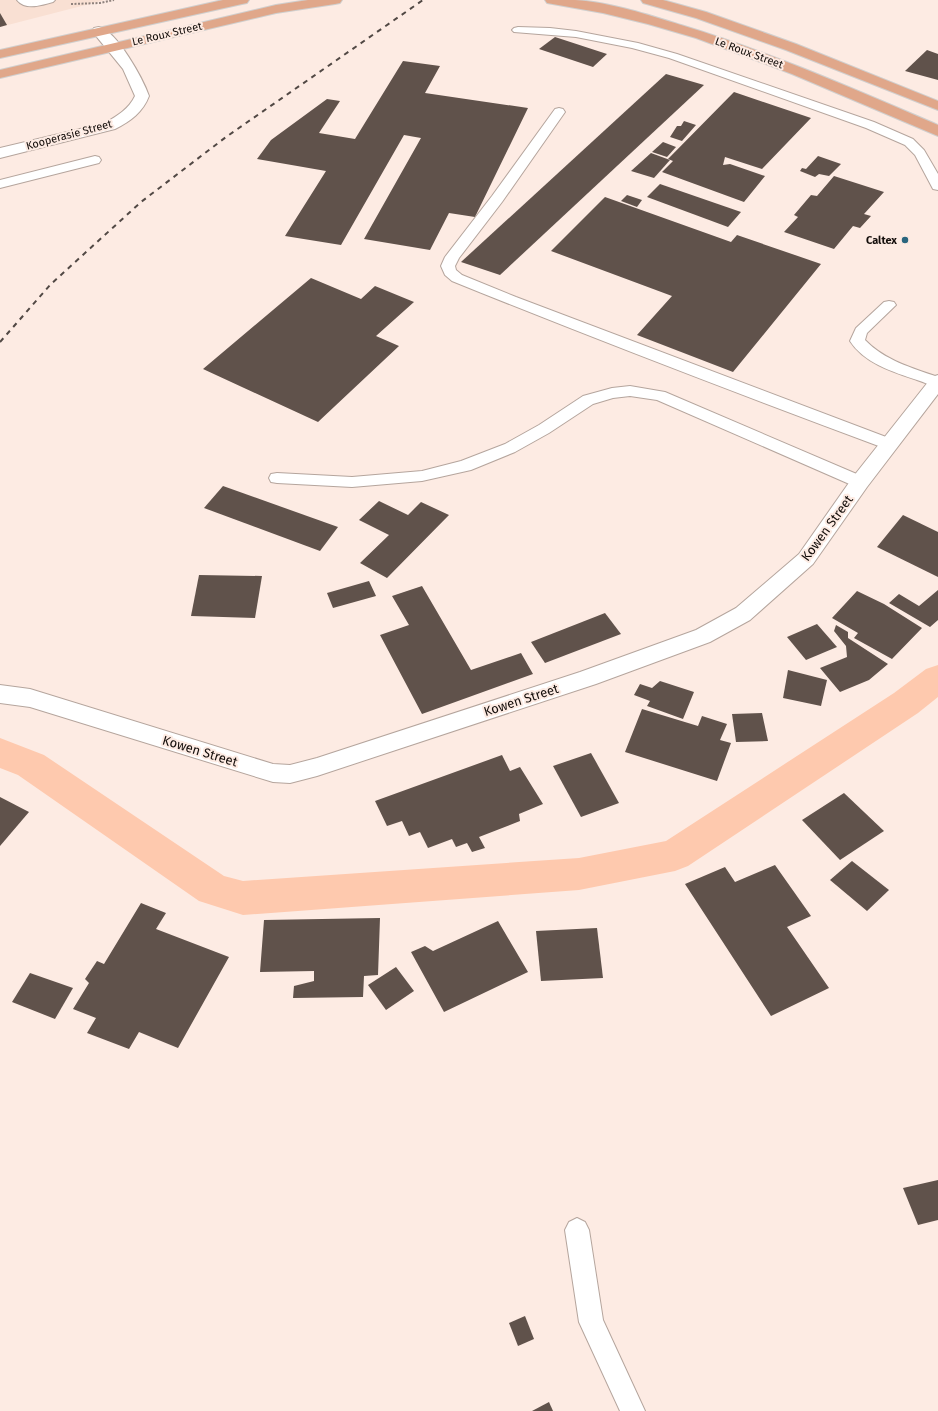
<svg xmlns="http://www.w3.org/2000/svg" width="938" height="1411" font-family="'Fira Sans',sans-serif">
  <rect width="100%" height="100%" fill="#fdebe3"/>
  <!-- built -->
  <polygon fill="#f9e0d3" points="0,0 105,0 0,27"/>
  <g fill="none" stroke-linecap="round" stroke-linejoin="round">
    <!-- canal -->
    <polygon fill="#fec9ae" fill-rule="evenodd" points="938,665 938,697 918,713 688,866 675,871 579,890 243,915 199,901 18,775 0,768 0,738 44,755 224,876 243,881 579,858 666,841 894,693 926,669"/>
  </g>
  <!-- building -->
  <g fill="#60524b">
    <polygon points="0,13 7,25 0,27"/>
    <polygon points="555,37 607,54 593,67 539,49"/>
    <polygon points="927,50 938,54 938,80 905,71"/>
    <polygon points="403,61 440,66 425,93 528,108 475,217 449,213 430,250 364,239 421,138 404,135 341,245 285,236 326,171 257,159 271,140 327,99 340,101 319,133 355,139"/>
    <polygon points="666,74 704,85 500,275 461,262"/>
    <polygon points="734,92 811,118 762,169 725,157 723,165 730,164 765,176 744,202 662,172 673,161 668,159"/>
    <polygon points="684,121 696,125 682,141 670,137 677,126 681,126"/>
    <polygon points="663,142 676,147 667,157 652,152"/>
    <polygon points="651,153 670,160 654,178 631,171"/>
    <polygon points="818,156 841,164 829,176 819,174 815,177 800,171 802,168 806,169"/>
    <polygon points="834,176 884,192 864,214 871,216 860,228 853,226 834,249 784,232 798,217 794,215 811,195 817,196"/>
    <polygon points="660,184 741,212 728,227 647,197"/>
    <polygon points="627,195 642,200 637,207 621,201"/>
    <polygon points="605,197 731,242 737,235 821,264 733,372 637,335 672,296 551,251"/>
    <polygon points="311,278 361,299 375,286 414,302 376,336 399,346 318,422 203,369"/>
    <polygon points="223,486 338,527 320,551 204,508"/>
    <polygon points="379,501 408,515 421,502 449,515 387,578 360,563 389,535 359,520"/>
    <polygon points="903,515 938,532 938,577 877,547"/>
    <polygon points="199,575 262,576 255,618 191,616"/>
    <polygon points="369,581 376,596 333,608 327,593"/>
    <polygon points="422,586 471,670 521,653 533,674 422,714 380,635 409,625 392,596"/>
    <polygon points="938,590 938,620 930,627 889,603 899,594 919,606"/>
    <polygon points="857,591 884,604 922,628 892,659 854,638 858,633 832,618"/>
    <polygon points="605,613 621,634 545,663 531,642"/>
    <polygon points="817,624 837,647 806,660 787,637"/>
    <polygon points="836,625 848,632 848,638 888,664 869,680 840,692 820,668 847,657 846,646 834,631"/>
    <polygon points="788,670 827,680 821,706 783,698"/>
    <polygon points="660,681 694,692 683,719 647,706 650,701 634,695 640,684 652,688"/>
    <polygon points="642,709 698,726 702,716 727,724 720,740 731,743 717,781 625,752"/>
    <polygon points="762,713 768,741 736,742 732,714"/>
    <polygon points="591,753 619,803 581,817 553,766"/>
    <polygon points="502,755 510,771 520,767 543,804 519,814 520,821 479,837 485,848 472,852 467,843 456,847 452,839 428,848 420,832 409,836 402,821 387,826 375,801"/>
    <polygon points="844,793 884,831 840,860 802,820"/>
    <polygon points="0,797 29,812 0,846"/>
    <polygon points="852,861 889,890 867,911 830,880"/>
    <polygon points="775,865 811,916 787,927 829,988 771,1016 685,884 725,867 735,882"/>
    <polygon points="141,903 166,913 156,929 229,957 178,1048 139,1032 129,1049 87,1033 96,1018 73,1009 89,983 85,979 97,961 104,964"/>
    <polygon points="380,918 378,975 364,976 363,997 293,998 294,986 314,981 314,971 260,972 264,920"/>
    <polygon points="498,921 528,972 444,1012 411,952 425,946 433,951"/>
    <polygon points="597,928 603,978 541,981 536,931"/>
    <polygon points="396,967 414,991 386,1010 368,985"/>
    <polygon points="30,973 73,988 55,1019 12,1002"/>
    <polygon points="938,1180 938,1220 918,1225 903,1188"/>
    <polygon points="525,1316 534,1339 518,1346 509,1323"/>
    <polygon points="549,1402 553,1411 532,1411"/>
  </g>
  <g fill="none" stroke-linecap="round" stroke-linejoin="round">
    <defs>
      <g id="service">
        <path d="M17,0h38l-2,2c-12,3 -27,9 -36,-2z"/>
        <polygon points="518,27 550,28 576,31 638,43 677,54 874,122 913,139 924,150 938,174 938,190 933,189 915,155 905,145 866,128 669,58 632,48 576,37 514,32 512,30 514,28"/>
        <path d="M559,108l4,1 2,3 -63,90 -43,56 -4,8 1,4 6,5 54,22 378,143 3,4 -3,4 -5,1 -5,-1c-145,-54 -289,-109 -432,-167l-7,-6 -4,-9 4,-9 47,-61 63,-87z"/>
        <polygon points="95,156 99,157 101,160 99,163 0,188 0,180"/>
        <path d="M889,301l5,1 2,3 -29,28 -2,7c19,20 47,28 73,37v10c-7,-1 -14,-5 -21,-7 -24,-8 -53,-17 -67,-39l6,-13 28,-26z"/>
        <polygon points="630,386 665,392 866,478 868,482 866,486 860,487 854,486 657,400 630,396 613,398 593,404 549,433 515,452 471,470 422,481 352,487 277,483 271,482 269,478 271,474 277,473 352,477 422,471 461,461 505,444 539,425 583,396 612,388"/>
        <polygon points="577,1218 585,1222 589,1230 603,1320 645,1411 620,1411 579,1322 565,1230 569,1222"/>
      </g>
      <g id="minor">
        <path d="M99,27c18,4 44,52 50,69 -6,16 -18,25 -34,33l-115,29v-10l105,-25c12,-7 24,-14 30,-27l-12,-27 -31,-38 2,-3z"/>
        <polygon points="938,375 938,394 867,487 813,564 750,620 710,642 596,684 317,776 290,783 273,782 30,707 0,703 0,685 30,689 273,764 290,765 317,758 580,672 696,630 736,608 799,554 853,477 932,377"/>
      </g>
      <g id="trunk">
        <polygon points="223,0 249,0 247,3 242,4 0,58 0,50"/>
        <polygon points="308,0 342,0 340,3 335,4 276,13 0,78 0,70 276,5"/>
        <path d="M545,0c10,0 20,0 30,0 34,2 74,15 106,25 89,27 173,64 257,100v11l-146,-62 -96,-36 -48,-14 -45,-11 -56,-10z"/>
        <polygon points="641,0 663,0 706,12 796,44 938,101 938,110 786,50 696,18 643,3"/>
      </g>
    </defs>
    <!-- service casing -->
    <use href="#service" stroke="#b5a59d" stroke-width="2"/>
    <!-- minor casing -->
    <use href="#minor" stroke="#b5a59d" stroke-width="2"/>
    <!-- trunk casing -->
    <use href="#trunk" stroke="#d0cfce" stroke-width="2"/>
    <!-- path -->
    <polyline stroke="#8f827d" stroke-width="2" stroke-dasharray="2 1.5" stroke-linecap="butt" points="71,4 100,3 114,0"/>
    <!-- service -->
    <use href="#service" fill="#fff" fill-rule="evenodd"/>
    <!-- minor -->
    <use href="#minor" fill="#fff" fill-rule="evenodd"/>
    <!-- trunk -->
    <use href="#trunk" fill="#e0a78a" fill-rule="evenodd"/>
    <!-- rail -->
    <polyline stroke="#514844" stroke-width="2" stroke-dasharray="5 5" stroke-linecap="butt" points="0,342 51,284 141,202 226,137 423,0"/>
  </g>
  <!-- markers -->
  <circle fill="#2a657e" stroke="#fdebe3" stroke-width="1.5" cx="905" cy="240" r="4"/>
  <g text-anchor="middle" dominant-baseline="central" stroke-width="4" stroke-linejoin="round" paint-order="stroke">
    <!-- far-street labels -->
    <g font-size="11" fill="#140e0b" stroke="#fdebe3">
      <text transform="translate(167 34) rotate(-13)">Le Roux Street</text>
      <text transform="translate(749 53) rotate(20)">Le Roux Street</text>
      <text transform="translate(69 135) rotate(-15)">Kooperasie Street</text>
    </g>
    <!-- far-poi labels -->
    <g font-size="11" font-weight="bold" fill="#140e0b" stroke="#fdebe3" text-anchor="end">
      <text x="897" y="240">Caltex</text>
    </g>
    <!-- street labels -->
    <g font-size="13" fill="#140e0b" stroke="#fdebe3">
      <text transform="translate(827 528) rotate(-54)">Kowen Street</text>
      <text transform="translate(521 700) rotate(-18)">Kowen Street</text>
      <text transform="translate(200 751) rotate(17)">Kowen Street</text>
    </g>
  </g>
</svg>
